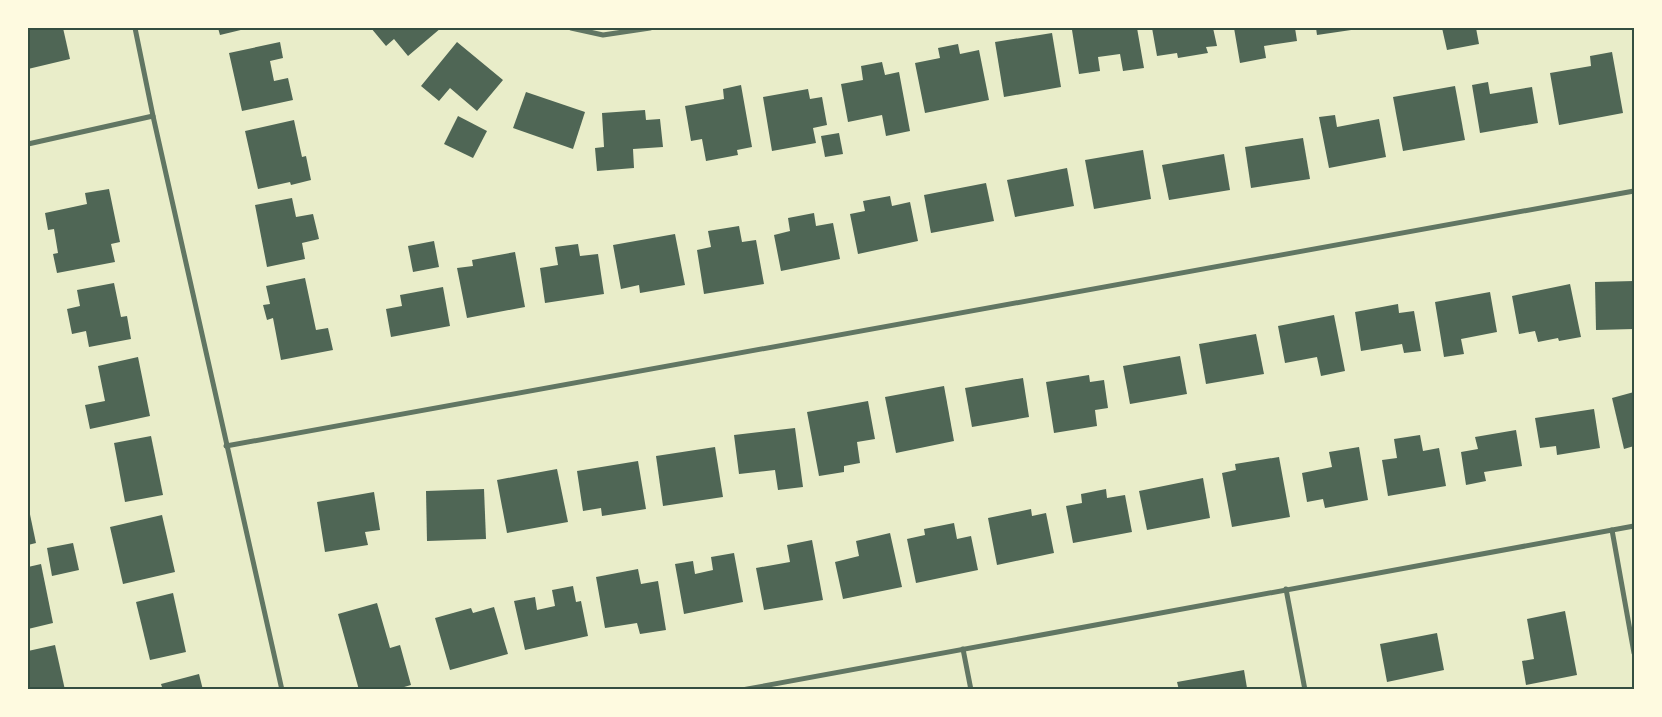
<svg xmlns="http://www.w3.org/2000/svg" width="1662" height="717" font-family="'Golos Text',sans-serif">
  <rect width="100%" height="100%" fill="#e9edc9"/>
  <!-- building -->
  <g fill="#4f6655">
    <polygon points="28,28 63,28 70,59 28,69"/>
    <polygon points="218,28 249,28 220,35"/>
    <polygon points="371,28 441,28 408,56 394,39 386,46"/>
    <polygon points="1086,28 1137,28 1144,68 1123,71 1120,54 1098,57 1100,71 1079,74 1072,30"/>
    <polygon points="1152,28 1213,28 1217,46 1206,47 1208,53 1178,58 1177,53 1157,56"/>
    <polygon points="1234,28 1295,28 1297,41 1264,46 1266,58 1240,63"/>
    <polygon points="1316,28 1358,28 1358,29 1317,35"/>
    <polygon points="1442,28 1476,28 1479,44 1447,50"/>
    <polygon points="1052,33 1061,87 1004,97 995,42"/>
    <polygon points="280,42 283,58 270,61 274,81 288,78 293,100 242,111 229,53"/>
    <polygon points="457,42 503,80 477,111 450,88 439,101 421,86"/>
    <polygon points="958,44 960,54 979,50 989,100 925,113 915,63 940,58 938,48"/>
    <polygon points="1612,52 1623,113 1559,125 1550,73 1591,66 1590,56"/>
    <polygon points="882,62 885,75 899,72 910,131 886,136 882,115 848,122 841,84 863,80 861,66"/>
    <polygon points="1488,82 1490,94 1532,87 1538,123 1480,133 1472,85"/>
    <polygon points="741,85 752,147 737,150 738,155 706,161 702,139 691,141 685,106 724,99 723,89"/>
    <polygon points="1455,86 1465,140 1403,151 1393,97"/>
    <polygon points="808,89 810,99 822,97 827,125 813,128 816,143 772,151 763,97"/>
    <polygon points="526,92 585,112 573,149 513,128"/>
    <polygon points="645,110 646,120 660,119 663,147 633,149 634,168 597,171 595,148 604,147 602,113"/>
    <polygon points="1335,115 1337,127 1379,119 1386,157 1329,168 1319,117"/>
    <polygon points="458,116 487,131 473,158 444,144"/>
    <polygon points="294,120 302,157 306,156 311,180 291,185 290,182 258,189 245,131"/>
    <polygon points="839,133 843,154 825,157 821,136"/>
    <polygon points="1303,138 1310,179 1251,188 1245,147"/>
    <polygon points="1143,150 1151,199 1094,209 1085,160"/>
    <polygon points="1224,154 1230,190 1169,200 1162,165"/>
    <polygon points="1067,168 1074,206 1015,217 1007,180"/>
    <polygon points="986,183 994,221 931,233 924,195"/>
    <polygon points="109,189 120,242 111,244 115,262 57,273 53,254 58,253 54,229 48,230 45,213 87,204 85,193"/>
    <polygon points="890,196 892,206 910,202 918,241 858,254 850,214 865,211 863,201"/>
    <polygon points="292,198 296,217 313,214 319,239 302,243 305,259 267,267 255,205"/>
    <polygon points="814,213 816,226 833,223 840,259 781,271 774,235 790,231 788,218"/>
    <polygon points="739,226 742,242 756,240 764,284 704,294 697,250 711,247 708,231"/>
    <polygon points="675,234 685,285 640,293 639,285 621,289 613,245"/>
    <polygon points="434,241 439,267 413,272 408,246"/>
    <polygon points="578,244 580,256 598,254 604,294 545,303 540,268 558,265 555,247"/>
    <polygon points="515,252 525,307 467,318 457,268 473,266 472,260"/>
    <polygon points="305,278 316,330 328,328 333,350 281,360 273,318 267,320 263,305 270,304 266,286"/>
    <polygon points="1634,281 1634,329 1596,330 1595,282"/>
    <polygon points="114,283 121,317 127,316 131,339 89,347 86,331 72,334 67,309 80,306 77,290"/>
    <polygon points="1570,284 1581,337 1559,341 1558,338 1538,342 1535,331 1519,334 1512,296"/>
    <polygon points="443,287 450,326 391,337 386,309 402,306 400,295"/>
    <polygon points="1490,292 1497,332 1461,339 1464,354 1444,357 1435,302"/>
    <polygon points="1398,304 1399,313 1414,311 1421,351 1404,353 1402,344 1361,351 1355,312"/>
    <polygon points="1334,315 1345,371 1321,376 1317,357 1285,363 1278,326"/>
    <polygon points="1256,334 1264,374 1206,384 1199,344"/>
    <polygon points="1180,356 1187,394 1130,404 1123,366"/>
    <polygon points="138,357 150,416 90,429 85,405 105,401 98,366"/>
    <polygon points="1089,375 1090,382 1104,380 1108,408 1095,410 1097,426 1054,433 1046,382"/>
    <polygon points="1023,378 1029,417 972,427 965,388"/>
    <polygon points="944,386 954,441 896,453 885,397"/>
    <polygon points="1634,392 1634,446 1624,449 1612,398"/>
    <polygon points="868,401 875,439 857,442 860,463 844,466 844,472 819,476 807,412"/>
    <polygon points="1594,409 1600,448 1557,455 1556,446 1540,448 1535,418"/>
    <polygon points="795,428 803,487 778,490 775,470 739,474 734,435"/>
    <polygon points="1516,430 1522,466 1484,472 1486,481 1466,485 1461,452 1478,449 1475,437"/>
    <polygon points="1420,435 1423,451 1439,448 1446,486 1388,496 1382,460 1397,458 1394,439"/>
    <polygon points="151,436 163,495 125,502 114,443"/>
    <polygon points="715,447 723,497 663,506 656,456"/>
    <polygon points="1359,447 1368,500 1325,508 1323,499 1307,502 1302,473 1332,467 1329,452"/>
    <polygon points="1279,457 1290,517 1232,527 1222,473 1236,470 1235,464"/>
    <polygon points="638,461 646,509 602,516 601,508 583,511 577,471"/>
    <polygon points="557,469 568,522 507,533 497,480"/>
    <polygon points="1203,478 1210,518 1147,530 1139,491"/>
    <polygon points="484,489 486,539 427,541 426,491"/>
    <polygon points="1106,489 1107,498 1125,495 1132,532 1073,543 1066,506 1082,503 1081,494"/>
    <polygon points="374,492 380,530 365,532 368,545 325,552 317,502"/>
    <polygon points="28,505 36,543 28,545"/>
    <polygon points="1031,509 1032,516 1046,513 1054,553 997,565 988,518"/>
    <polygon points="162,515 175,572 123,584 110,527"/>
    <polygon points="954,523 957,539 971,536 978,570 916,583 907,539 925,535 924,529"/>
    <polygon points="890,533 902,587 843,599 835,562 859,556 856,541"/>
    <polygon points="812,540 823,600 764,610 756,568 790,562 787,545"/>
    <polygon points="73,543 79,570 52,576 47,548"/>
    <polygon points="734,553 743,602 684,614 675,564 693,561 695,574 713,570 711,557"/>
    <polygon points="41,564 53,623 28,629 28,567"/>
    <polygon points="638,569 641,584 658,581 666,630 640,634 637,623 605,628 596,577"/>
    <polygon points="573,586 576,602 581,601 588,636 525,650 514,601 535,597 537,610 555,606 552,590"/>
    <polygon points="173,593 186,652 150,660 136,602"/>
    <polygon points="377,603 390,648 400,645 411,685 394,690 359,690 338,614"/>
    <polygon points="494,607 508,654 450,670 435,618 471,608 473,613"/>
    <polygon points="1565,611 1577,675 1526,685 1522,661 1534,659 1527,619"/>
    <polygon points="1437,633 1444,670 1387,682 1380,644"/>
    <polygon points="55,645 65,690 28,690 28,651"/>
    <polygon points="1244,670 1247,688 1179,690 1177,682"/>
    <polygon points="199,674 203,690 163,690 161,684"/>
  </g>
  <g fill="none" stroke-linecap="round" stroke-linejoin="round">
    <!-- minor -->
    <g stroke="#617663" stroke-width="5">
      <polyline points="135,28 153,116 282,690"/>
      <polyline points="571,28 603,35 650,28"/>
      <polyline points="28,144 153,116"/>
      <polyline points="226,446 1634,191"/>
      <polyline points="1612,530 1634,653"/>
      <polyline points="1286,589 1305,690"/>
      <polyline points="963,649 971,690"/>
      <polyline points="742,690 1634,526"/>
    </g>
  </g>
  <!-- border -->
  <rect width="1662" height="717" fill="none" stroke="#fefae0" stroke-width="58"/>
  <rect x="29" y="29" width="1604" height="659" fill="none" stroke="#344e41" stroke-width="2"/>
</svg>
